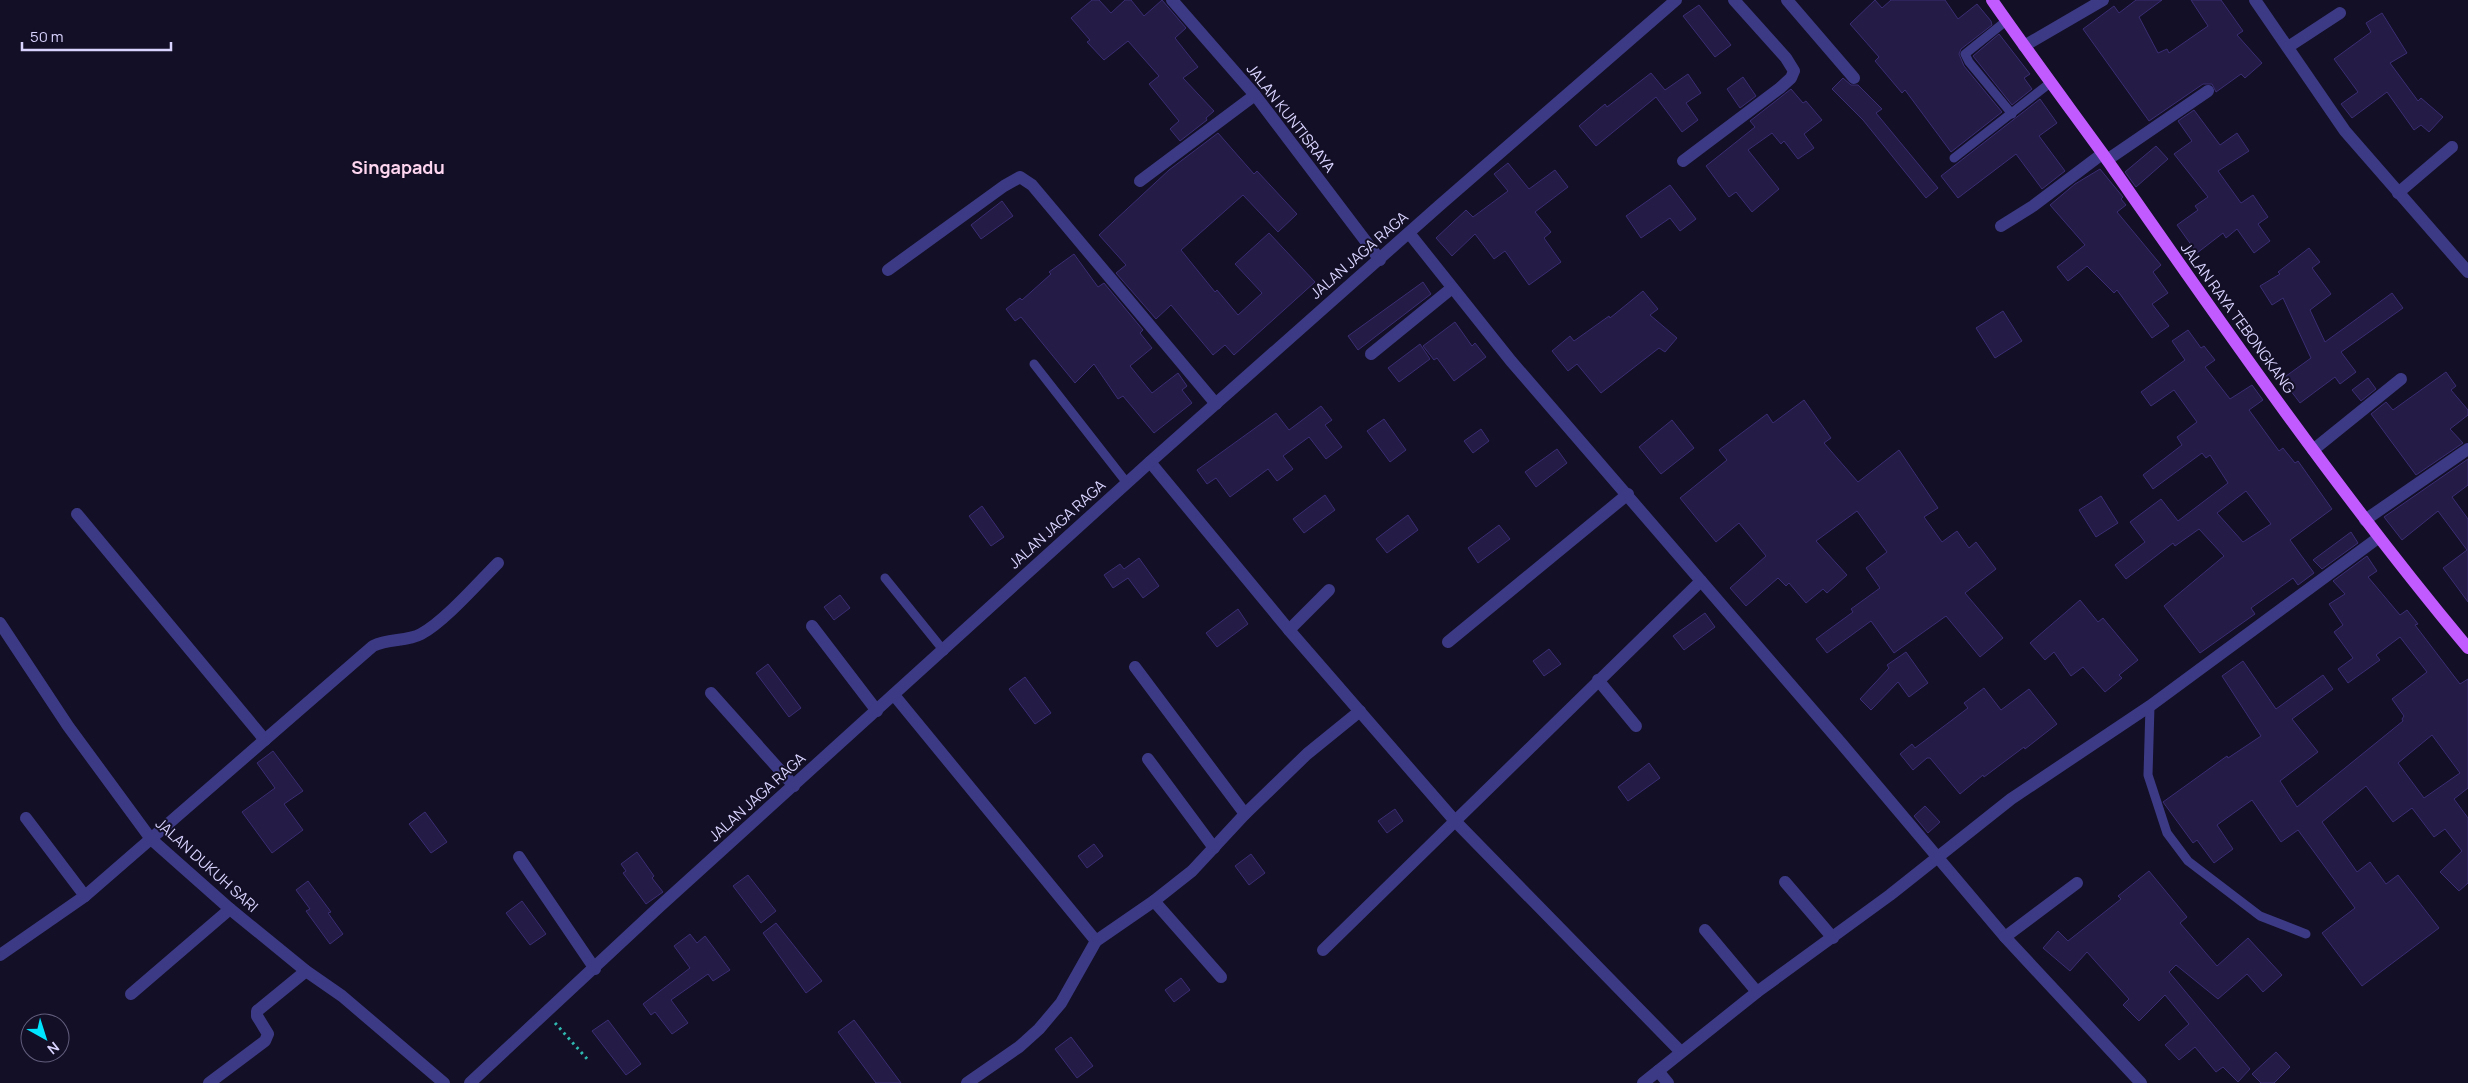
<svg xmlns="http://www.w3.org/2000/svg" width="2468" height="1083" font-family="Manrope,sans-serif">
  <rect width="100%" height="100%" fill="#130f26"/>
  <!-- building -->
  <g fill="#241b47" stroke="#3b2d73" fill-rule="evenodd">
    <polygon points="1092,0 1099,0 1111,13 1125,0 1131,0 1144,16 1162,0 1186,28 1175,38 1198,67 1183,78 1214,111 1206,118 1207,120 1180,141 1170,129 1179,121 1149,84 1159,76 1128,41 1104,60 1087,42 1090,40 1071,18"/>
    <polygon points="1875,0 1882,8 1891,0 1945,0 1958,19 1977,4 1991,21 1992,25 1961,49 1959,54 1964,66 2002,112 1951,152 1905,90 1902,93 1875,61 1879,57 1850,24"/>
    <polygon points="2136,0 2162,0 2139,17 2158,53 2167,49 2169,53 2208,26 2191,0 2221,0 2243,31 2237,35 2262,63 2245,78 2241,74 2216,92 2212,84 2203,84 2149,121 2083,29 2114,6 2119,13"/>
    <polygon points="1699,5 1731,45 1715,57 1683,16"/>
    <polygon points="2382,13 2407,53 2390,63 2418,101 2421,98 2443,117 2429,132 2421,125 2414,130 2387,92 2352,118 2341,104 2358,92 2334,59 2371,32 2366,23"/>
    <polygon points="1999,34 2030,74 2024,78 2032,89 2012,105 1973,56"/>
    <polygon points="1651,73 1665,90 1688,74 1701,93 1686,103 1698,120 1682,132 1656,97 1596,146 1579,126 1605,104 1607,107"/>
    <polygon points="1743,77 1756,96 1740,108 1727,89"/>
    <polygon points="1843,78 1851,85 1858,85 1882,109 1876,113 1938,188 1926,198 1863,120 1832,89"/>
    <polygon points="1791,89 1803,103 1806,101 1822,120 1804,134 1814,148 1798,159 1784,141 1781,144 1772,133 1748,150 1779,189 1752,212 1736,192 1729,197 1706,166 1755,127 1750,121"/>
    <polygon points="2040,99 2057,123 2039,136 2065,171 2042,189 2016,154 1958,198 1941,176"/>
    <polygon points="2194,110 2220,145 2237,133 2249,151 2218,171 2241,203 2253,195 2268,217 2258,224 2270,241 2254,253 2237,229 2226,238 2223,233 2197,253 2177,225 2198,210 2195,206 2208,197 2174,154 2192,141 2178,121"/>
    <polygon points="1218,133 1254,174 1257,171 1297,214 1278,232 1243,195 1181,250 1215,292 1217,290 1238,315 1262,293 1235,264 1269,233 1315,282 1234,355 1225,345 1213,355 1171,305 1156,319 1116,273 1126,265 1099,235 1169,170"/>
    <polygon points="2156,146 2168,159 2136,187 2125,172"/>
    <polygon points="1508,163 1529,189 1555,170 1568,187 1535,212 1551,232 1544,238 1561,262 1529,285 1505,251 1494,259 1475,234 1452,256 1436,238 1466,210 1473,217 1508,191 1494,174"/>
    <polygon points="2100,169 2123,197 2121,199 2126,205 2117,212 2161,265 2153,272 2168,293 2152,304 2169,326 2152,338 2117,290 2114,293 2087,266 2068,281 2057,267 2085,245 2050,205 2075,184"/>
    <polygon points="1670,185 1696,219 1680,231 1670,218 1641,238 1626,216"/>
    <polygon points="1002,201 1013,216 981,239 971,225"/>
    <polygon points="2309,248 2320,262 2312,268 2331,294 2310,310 2325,342 2392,293 2403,308 2341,352 2356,372 2340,384 2335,377 2300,403 2282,379 2311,358 2283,298 2272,305 2260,286 2280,274 2278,272"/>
    <polygon points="1074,254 1098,287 1104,283 1143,330 1140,333 1152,348 1130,366 1152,393 1178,373 1187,386 1182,390 1192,403 1154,433 1123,396 1118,399 1094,364 1075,383 1021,317 1015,321 1006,309 1020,298 1022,300 1051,274 1049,272"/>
    <polygon points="1423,282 1431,294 1358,350 1348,336"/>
    <polygon points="1643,291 1658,309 1650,315 1677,338 1665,352 1659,348 1601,393 1577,364 1568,371 1552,351 1570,336 1574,341 1609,316 1610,318"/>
    <polygon points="2003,311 2022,341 1995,358 1976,328"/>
    <polygon points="1455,322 1472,346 1475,343 1486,357 1454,381 1437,358 1434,360 1423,346"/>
    <path d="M2188,330l13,18 3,-2 11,14 -10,7 25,32 22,-14 11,15 -14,10 30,41 4,-3 12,15 3,-2 34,48 -42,31 24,33 -16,12 -5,-7 -42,30 4,6 -55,39 -36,-47 60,-50 -25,-27 -24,17 -2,-3 -47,36 -11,-14 30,-23 -15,-20 31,-23 17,22 50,-38 -18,-28 -4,3 -4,-5 -49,36 -10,-14 39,-30 -5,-8 20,-15 -23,-32 -23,16 -10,-14 44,-32 -13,-19zM2246,491l25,33 -28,18 -26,-29z"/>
    <polygon points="1420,344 1430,359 1399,382 1388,368"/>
    <polygon points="2446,372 2456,386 2451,390 2468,410 2468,415 2450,429 2463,443 2416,475 2371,414 2386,402 2393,410"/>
    <polygon points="2368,378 2376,389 2361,401 2352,390"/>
    <polygon points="1804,400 1831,438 1824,443 1858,482 1899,450 1938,508 1924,517 1942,542 1957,531 1969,548 1976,542 1996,569 1965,593 2003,638 1980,657 1946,616 1894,653 1871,621 1827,653 1816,639 1853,612 1851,609 1880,588 1866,568 1887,552 1857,511 1816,541 1847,575 1827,593 1823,589 1806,603 1789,583 1786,586 1778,578 1746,606 1730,588 1766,556 1739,523 1716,542 1680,498 1727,460 1719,450 1767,414 1773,423"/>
    <polygon points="1321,406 1332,420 1325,425 1342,447 1326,459 1309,437 1283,456 1293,469 1277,481 1268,469 1230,497 1216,478 1207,484 1197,470 1276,413 1289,430"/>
    <polygon points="1384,419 1406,450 1390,462 1367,431"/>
    <polygon points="1672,420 1694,448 1661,474 1639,447"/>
    <polygon points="1481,429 1489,441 1473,453 1464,441"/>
    <polygon points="1557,449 1567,463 1536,487 1525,472"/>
    <polygon points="2468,459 2468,485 2452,497 2468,519 2468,602 2443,568 2467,550 2438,511 2402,540 2384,517"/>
    <polygon points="1325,495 1335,510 1304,533 1293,519"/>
    <polygon points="2101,496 2118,523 2096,537 2079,510"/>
    <polygon points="982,506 1004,537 991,546 969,516"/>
    <polygon points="1408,515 1418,530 1387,553 1376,539"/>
    <polygon points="1499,525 1510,539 1478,563 1468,548"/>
    <polygon points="2351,532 2358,543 2322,569 2313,560"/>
    <path d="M2367,556l10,15 -9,6 32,38 7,-5 11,14 -3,1 45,59 8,-5v109l-14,11 14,19v65l-9,8 -19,-19 22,-21 -17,-22 -11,8 -22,-29 -19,14 -27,-36 -44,36 35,50 13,-10 16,22 12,-9 41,53 -77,58 -40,-53 33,-25 -57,-78 -17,12 -29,-42 -35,25 16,24 -19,14 -17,-23 -4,3 -30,-41 64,-46 1,2 33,-22 -39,-60 21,-15 33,48 47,-34 10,14 -41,30 26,33 -38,29 17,26 106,-86 -1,-2 2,-3 -12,-17 35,-27 -27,-35 -24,18 4,5 -32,23 -10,-14 15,-11 -19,-26 9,-7 -14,-21 16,-10 -12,-13zM2432,735l28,38 -36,25 -26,-35z"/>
    <polygon points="1139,558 1159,586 1143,598 1128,578 1113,588 1104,575 1120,564 1124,569"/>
    <polygon points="840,595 850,608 834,620 824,607"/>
    <polygon points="2080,600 2098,622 2103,618 2138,660 2119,675 2122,678 2105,692 2083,667 2071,676 2054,652 2045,660 2030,643"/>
    <polygon points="1238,609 1248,624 1217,647 1206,633"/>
    <polygon points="1705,613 1715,627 1684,650 1673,636"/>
    <polygon points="1549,649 1561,664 1544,676 1533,661"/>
    <polygon points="1906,652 1928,683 1909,697 1898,682 1871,710 1860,699 1889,668 1887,665"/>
    <polygon points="768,664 801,708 789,717 756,673"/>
    <polygon points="1025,677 1051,713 1035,724 1009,689"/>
    <polygon points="1984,688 2001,710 2029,689 2057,724 2025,749 2024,747 1984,777 1983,775 1960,794 1930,758 1927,758 1913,770 1900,754 1912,744 1915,748 1968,708 1964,703"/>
    <polygon points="273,751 303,791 284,804 303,830 272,853 242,812 275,788 257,763"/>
    <polygon points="1649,763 1660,778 1628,801 1618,787"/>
    <polygon points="1925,806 1940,822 1928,833 1914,816"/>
    <polygon points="1395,809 1403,821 1387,833 1378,821"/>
    <polygon points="425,812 447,842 431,853 409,824"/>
    <polygon points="1094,844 1103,856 1087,868 1078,856"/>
    <polygon points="637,852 654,876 652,878 663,892 646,904 623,873 626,871 621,864"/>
    <polygon points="1251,854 1265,873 1249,885 1235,866"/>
    <polygon points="2149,871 2187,917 2180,923 2217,966 2248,938 2282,975 2263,992 2247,974 2218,999 2176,965 2169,972 2250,1069 2238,1082 2223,1067 2216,1072 2195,1047 2179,1060 2165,1045 2189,1024 2165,995 2139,1021 2123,1005 2129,999 2087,952 2070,971 2043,948 2058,931 2068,941 2121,899 2118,896"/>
    <polygon points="748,875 776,911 761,923 733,886"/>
    <polygon points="308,881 331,912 328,913 343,934 330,944 306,911 310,909 296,890"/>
    <polygon points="522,901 546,934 530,945 506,913"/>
    <polygon points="776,923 822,981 806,993 763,933"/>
    <polygon points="690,934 697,943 705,936 730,970 713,981 708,974 671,1000 688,1023 672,1034 655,1012 651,1015 643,1004 690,968 674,946"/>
    <polygon points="1181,978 1190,990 1174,1002 1165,990"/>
    <polygon points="608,1020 641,1064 626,1075 592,1031"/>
    <polygon points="854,1020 872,1044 901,1083 876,1083 838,1032"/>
    <polygon points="1071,1037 1093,1066 1077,1078 1055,1049"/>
    <polygon points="2276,1052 2290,1067 2274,1083 2261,1083 2252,1074"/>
  </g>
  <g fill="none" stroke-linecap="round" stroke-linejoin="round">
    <!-- path -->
    <polyline stroke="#2fb8b0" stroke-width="3" stroke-dasharray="2.5 4" stroke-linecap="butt" points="555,1023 589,1061"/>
    <!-- service -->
    <g stroke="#3d3a85" stroke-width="9">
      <polyline points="2006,21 1965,54 1969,62 2012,114"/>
      <polyline points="1954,158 2050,83"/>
      <polyline points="1034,364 1127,483"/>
      <polyline points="885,578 944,651"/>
      <polyline points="2150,706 2148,775 2167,833 2188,861 2260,916 2306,934"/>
    </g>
    <!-- minor -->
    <g stroke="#3d3a85" stroke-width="12">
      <polyline points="1172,0 1255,95 1380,260"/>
      <polyline points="1787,0 1854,78"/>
      <polyline points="2255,0 2345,131 2468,272"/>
      <polyline points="2024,46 2103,0"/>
      <polyline points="2288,47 2340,13"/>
      <polyline points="2107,160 2208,91"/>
      <polyline points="1683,161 1780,88 1791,78 1794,71 1786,58 1734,0"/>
      <polyline points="1140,181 1255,95"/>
      <polyline points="2398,193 2452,147"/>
      <polyline points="2001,226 2033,206 2102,154"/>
      <polyline points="1409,233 1511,361 1841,743 2005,937 2141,1083"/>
      <polyline points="888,270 1004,186 1020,177 1032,185 1216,404"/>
      <polyline points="1371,354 1452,288"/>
      <polyline points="2313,450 2401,379"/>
      <polyline points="1150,462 1289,630 1455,821 1681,1052"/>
      <polyline points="77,514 265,740"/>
      <polyline points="2365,520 2468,449"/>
      <polyline points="0,623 68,726 151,839 230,909 306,971 342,996 444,1083"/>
      <polyline points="812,626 877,711"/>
      <polyline points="1289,630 1329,590"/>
      <polyline points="1448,642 1628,494"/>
      <polyline points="1135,667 1245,814"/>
      <polyline points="1598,680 1636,726"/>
      <polyline points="711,693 794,786"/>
      <polyline points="894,695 1096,941"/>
      <polyline points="1148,759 1214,848"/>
      <polyline points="26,818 85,896"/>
      <polyline points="519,857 595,969"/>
      <polyline points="1785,882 1833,938"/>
      <polyline points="1154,901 1221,977"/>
      <polyline points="1705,930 1757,992"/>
      <polyline points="2005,937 2077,883"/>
      <polyline points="1323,950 1701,581"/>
      <path d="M0,955l85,-59 288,-250c16,-8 33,-4 48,-12 23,-12 58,-52 77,-71"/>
      <polyline points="131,994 230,909"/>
      <polyline points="1658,1071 1668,1083"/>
      <polyline points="209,1083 265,1041 268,1034 257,1016 257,1011 306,971"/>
      <polyline points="967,1083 1019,1047 1039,1029 1061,1003 1096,941 1154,901 1192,871 1245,814 1307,754 1360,711"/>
      <polyline points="1643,1083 1757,992 1890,895 2011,799 2150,706 2378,538"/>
    </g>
    <!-- tertiary -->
    <polyline stroke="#3d3a85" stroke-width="12" points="470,1083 659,907 1150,462 1440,205 1676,0"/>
    <!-- primary -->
    <path stroke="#c25bff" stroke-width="12" d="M1992,0c36,52 74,103 111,154 117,168 234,337 365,494"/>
  </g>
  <g text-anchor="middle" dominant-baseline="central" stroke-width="4" stroke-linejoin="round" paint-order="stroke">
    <!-- street labels -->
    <g font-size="15" fill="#d9d4ff" stroke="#130f26">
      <text transform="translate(1291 118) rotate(52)">JALAN KUNTISRAYA</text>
      <text transform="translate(1359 255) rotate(-41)">JALAN JAGA RAGA</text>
      <text transform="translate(2238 318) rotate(54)">JALAN RAYA TEBONGKANG</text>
      <text transform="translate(1057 524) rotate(-42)">JALAN JAGA RAGA</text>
      <text transform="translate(757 797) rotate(-42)">JALAN JAGA RAGA</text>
      <text transform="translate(207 865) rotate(42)">JALAN DUKUH SARI</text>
    </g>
    <!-- quarter labels -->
    <g font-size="18" font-weight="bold" fill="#ffd6f0" stroke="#130f26">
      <text x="398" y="167">Singapadu</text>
    </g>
  </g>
  <!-- north arrow -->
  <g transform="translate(45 1038) rotate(141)"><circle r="24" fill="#130f26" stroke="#625e7d"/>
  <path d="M0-4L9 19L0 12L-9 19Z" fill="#00e5ff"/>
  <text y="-8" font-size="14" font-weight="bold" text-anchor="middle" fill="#d9d4ff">N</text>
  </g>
  <!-- scale -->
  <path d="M22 42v8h149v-8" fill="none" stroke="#d9d4ff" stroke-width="2.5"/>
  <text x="30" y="42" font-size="15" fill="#d9d4ff" stroke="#130f26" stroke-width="4" paint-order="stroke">50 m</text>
</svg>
